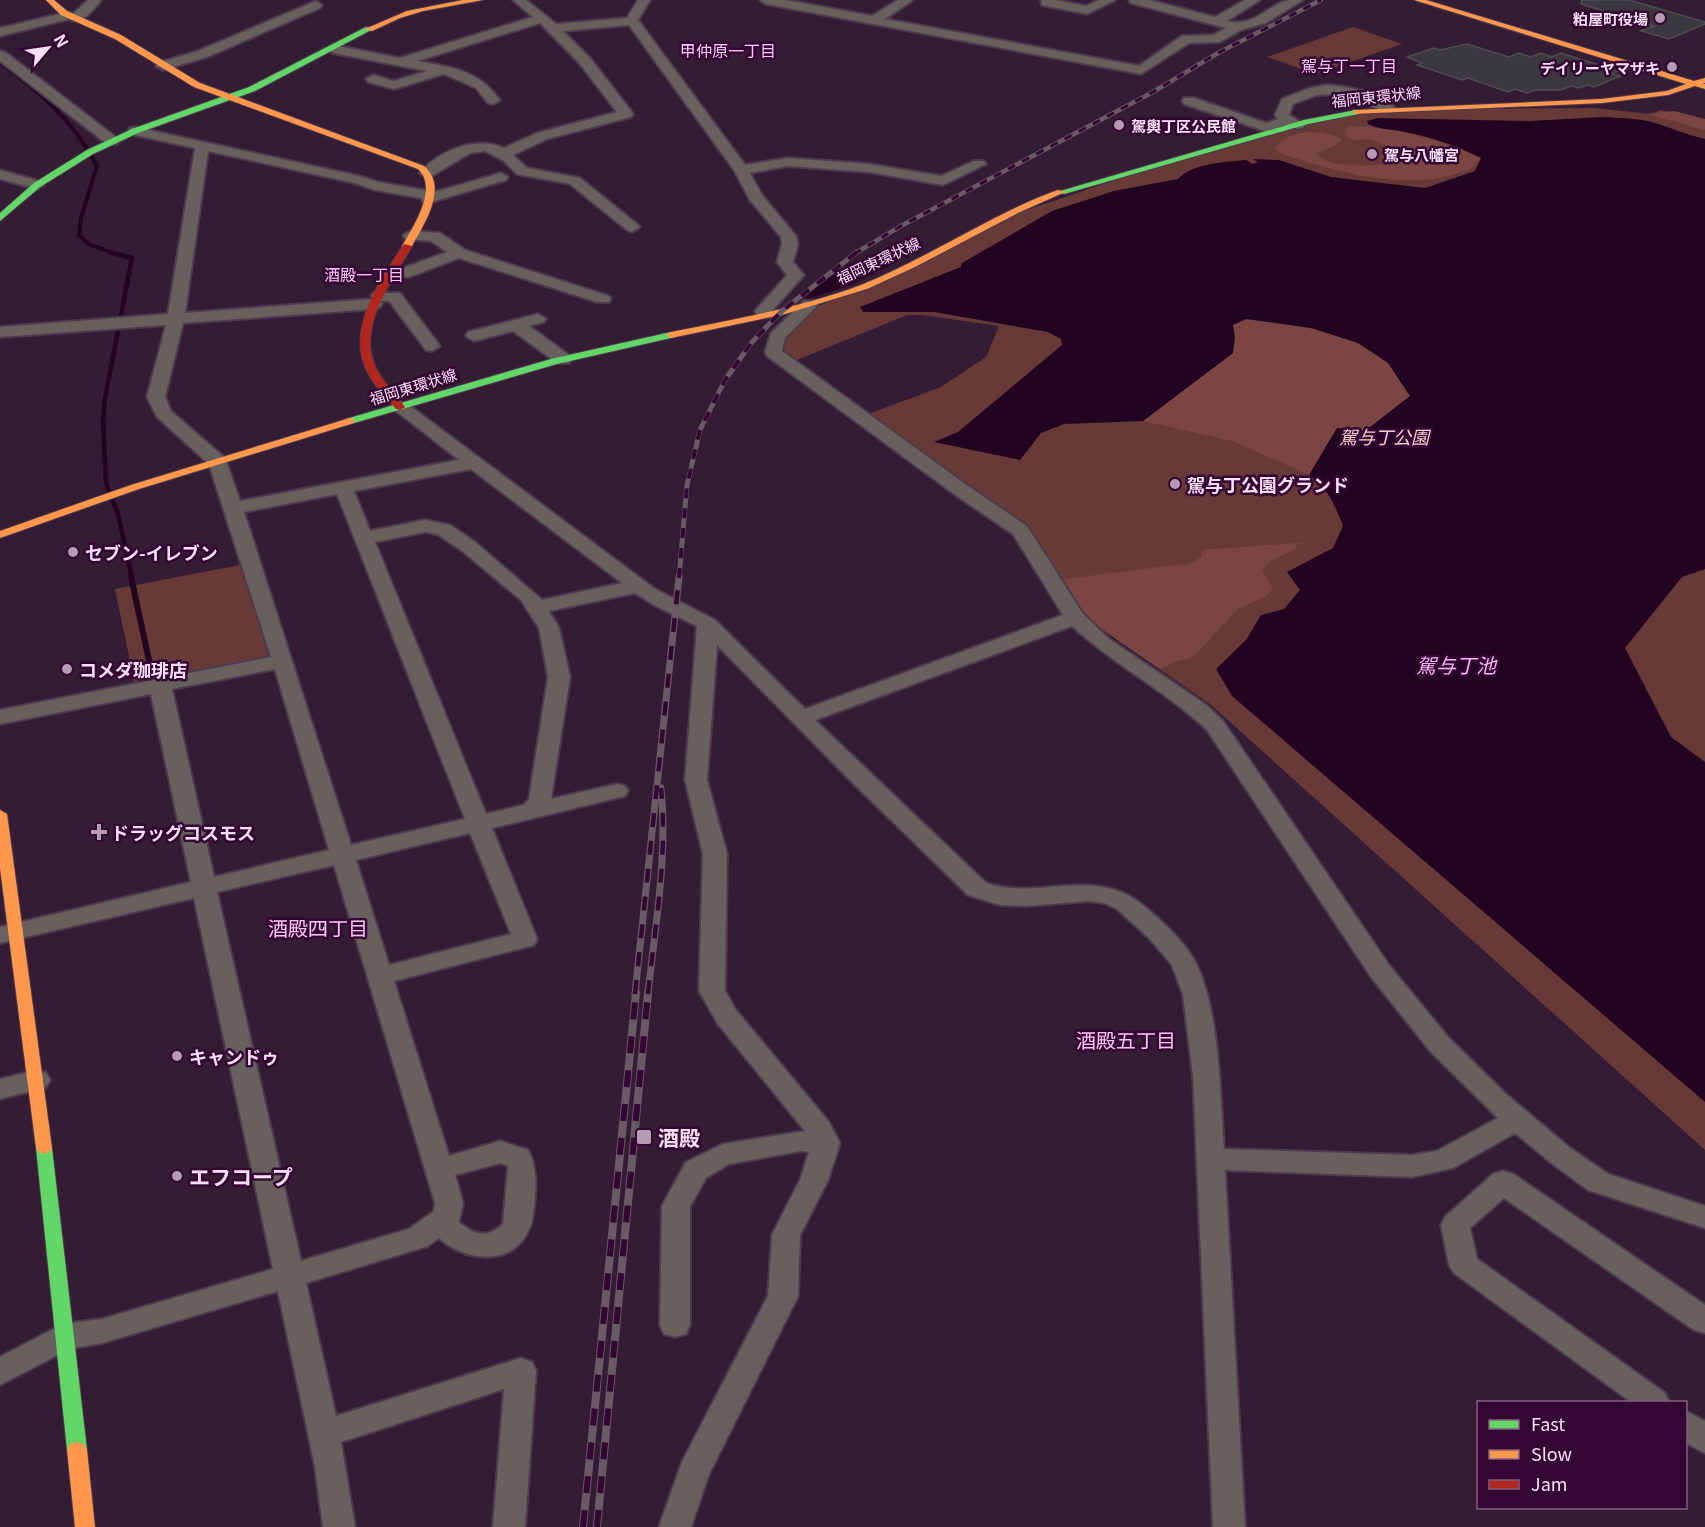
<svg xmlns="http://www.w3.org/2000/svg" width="1705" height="1527" font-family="Georgia,'Noto Sans JP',serif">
  <rect width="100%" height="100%" fill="#341c34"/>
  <!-- green -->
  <g fill="#673a38">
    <polygon points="1353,27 1402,44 1316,74 1267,57"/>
    <polygon points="1593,108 1651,114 1661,110 1705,121 1705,1150 1210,704 1081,615 1025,530 863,416 941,387 986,357 999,326 923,315 907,315 792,362 781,345 817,307 1021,212 1115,180 1309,124 1366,113 1417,109"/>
    <polygon points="245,564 273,657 135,685 115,589"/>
  </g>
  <!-- forest -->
  <g fill="#7b4642">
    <polygon points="1674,111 1705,119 1705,130 1647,114"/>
    <path d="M1354,126c46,2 86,14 127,32 -4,4 -8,10 -13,12 -55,23 -135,2 -188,-17l-5,-5c17,-21 46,-18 68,-9l-10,8 -17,6c13,20 73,11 95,9l3,-3 -43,-20 -18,1 -5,-3 -2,-5 3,-5z"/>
    <path d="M1246,319c48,7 103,10 141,43 10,8 16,24 23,34l-45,35 -28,-3 -28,47 -76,-34 -90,-20 90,-68 -1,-29z"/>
    <path d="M1309,542l-13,3v3c-12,8 -27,10 -34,23l11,18 -5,6 -30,14 -45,48 -18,5 -15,7 -79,-54 -23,-35 109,-14 19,-1 16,-8 -1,-7z"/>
  </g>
  <!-- water -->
  <g fill="#220322">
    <path d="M1603,117c17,1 35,1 52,6 17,5 32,12 50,16v430l-23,8 -57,71 46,89 34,25v340l-473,-406 -16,-27 30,-29 15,-25 23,-6 16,-19 -13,-18 46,-24 10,-22c-8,-21 -15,-38 -34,-51l28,-47 28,3 45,-35 -22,-33 -30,-20 -47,-15 -65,-9 -13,6 2,13 -2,15 -90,68 -79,3 -23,9 -21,27 -86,-18 24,-10 104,-87 -1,-6 -13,-7 -114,-20h-71l-3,-5 101,-40 1,-4 90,-52 62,-20 64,-12c14,-16 48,-17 68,-19l7,4 5,-2 -5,-3 26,1 52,17 94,11 50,-17 6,-13c-23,-12 -50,-21 -76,-26 -12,-3 -25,-2 -37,-8l-1,-3 11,-3 152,3z"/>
    <path d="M874,259l17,6 -40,20 -46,15c11,-20 48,-35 69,-41z"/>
  </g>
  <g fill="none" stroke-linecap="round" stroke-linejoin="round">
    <!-- stream-far2 -->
    <path stroke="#220322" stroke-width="4" d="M0,62c39,29 75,60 97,104l-16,52 -2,17 10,9 26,10"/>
    <!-- stream-far1 -->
    <polyline stroke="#220322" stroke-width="4.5" points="109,252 132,258 105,398 103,422 106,483 118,514 132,578"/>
    <!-- stream -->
    <polyline stroke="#220322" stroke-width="6" points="131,577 155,688"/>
  </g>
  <!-- building -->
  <g fill="#3b393d" stroke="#4e4e50" stroke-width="1.5">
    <polygon points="1582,0 1629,0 1705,22 1705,24 1669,39 1641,31 1654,26 1581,4"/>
    <polygon points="1467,44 1509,57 1519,53 1530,57 1541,53 1552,57 1561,53 1618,71 1612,74 1621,76 1594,87 1587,85 1579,88 1571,86 1560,90 1536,90 1527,93 1515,89 1508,92 1468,78 1462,80 1417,65 1422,63 1407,57 1434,48 1440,50"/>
  </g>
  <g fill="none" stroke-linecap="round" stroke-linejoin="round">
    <defs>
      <g id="street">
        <path d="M88,0h13c-8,10 -19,26 -32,19l-69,17v-8l68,-16 5,2z"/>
        <path d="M513,0h13l30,24 71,-6 11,-18h12l-12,20 107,145 43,-7 81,6 72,12 33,-15h10l2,3 -43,21 -74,-13 -81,-6 -38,7 12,22 34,41 2,8 -5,18 11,13 -32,36 1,3 -2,3h-12l-4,-6 32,-36 -10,-13 5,-18 -1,-7 -31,-37 -16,-30 -105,-145 -66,6 27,27 41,53 2,3 -2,3 -84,22 -34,16 14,13 53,10 57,46 3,3 -8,5 -5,-2 -57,-46 -53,-10 -13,-13 -19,-10 -15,2 -38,23 -5,1 -7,-4c19,-23 56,-37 84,-25l33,-15 80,-21 -37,-48 -40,-41 -123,38c34,6 61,9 83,39l-7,4 -5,-1 -12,-15 -32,-14 -50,15 -26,-7 -2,-3 7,-4 21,6 33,-10 -94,-18 -6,-4 6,-4 67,13 133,-41z"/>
        <path d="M760,0h26l86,16 26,-16h15l-28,19 254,47 43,-30 31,-1 13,-7 -95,-25 -2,-3h20l66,17 30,-17h15l-33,21c28,7 39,-16 62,-21 4,0 10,0 14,0l-37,23 -25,7 -21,12 -31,1 -48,31 -375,-70z"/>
        <polygon points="1041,0 1055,0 1086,6 1099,0 1115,0 1087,14 1042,5"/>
        <polygon points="316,1 322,5 320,8 207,57 163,70 156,66 158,63 198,51"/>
        <polygon points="0,51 5,52 117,138 119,141 117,144 107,144 0,61"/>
        <path d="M1327,85c21,1 54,8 69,24l-7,4 -50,-19 -22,1 -24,9 -4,11 16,10 -2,3 -5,1 -12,-4 -21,6 -81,-27 -2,-3 2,-3h10l72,25 12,-4 -3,-4 7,-16 28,-11z"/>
        <path d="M135,127l224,49 19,6 57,10 66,-19 7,4 -2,3 -78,23 -5,-1 -2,-4 -46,-8 -20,-7 -147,-32 -23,162 188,-14 -2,-3 2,-3h27l40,53 -8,5 -6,-1 -37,-49h-9l2,3 -2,3 -6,2 -191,14 -18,74 6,14 54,47 15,43 219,-41 -68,-53 3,-4h12l249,186 60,31 90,89 258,-94 -50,-81 -59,-40 -187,-138 -2,-4 6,-19 33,-32h12l2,3 -2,3 -31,31 -3,13 186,135 59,40 56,88 26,25 96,65 18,17 166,244 59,72 58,57 64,54 38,26 97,32v22l-117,-38 -38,-28 -35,-29 -62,35 -41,9 -187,-7 20,357h-32l-20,-451 -10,-81 -11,-30 -22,-26 -33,-30 -13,-6 -15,-2 -63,5 -26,-1 -32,-10 -116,-113 -135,-137 -10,135 20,74 -2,137 11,19 93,112 11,21 -12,37 -28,55 -2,61 -89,178 -18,53h-32l23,-65 86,-166 4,-61 28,-55 9,-28 -8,-1 -72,13 -23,14 -16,28v119l-4,9 -11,3 -11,-3 -4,-9 2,-119 24,-44 37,-18 82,-13 -87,-107 -19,-33 4,-137 -18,-74 12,-154 -41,-20 -21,-13 -86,18 10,17 11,49 -19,122 66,-15 8,2 3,5 -3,5 -133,32 45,111 -3,6 -140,36 55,175 51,-15 28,9c8,16 8,28 7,46 -1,15 -2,31 -12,44 -22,27 -62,18 -84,-2l-11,8 -122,37 30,133 185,-58 11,4 4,9 -11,156h-32l11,-138 -163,53 14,85h-32l-8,-60 -37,-176 -176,52 -33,6 -69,36v-28l63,-33 39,-5 171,-50 -79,-371 -194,45v-16l191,-45 -40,-188 -151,30v-14l271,-53 -62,-193 -52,-47 -10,-20 19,-72 -166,12v-10l168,-13 27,-166 -65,-14 -2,-3 2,-3zM471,469l151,114 -80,17 -67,-58 -25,-17 -25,-5 -55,11 -16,-40zM337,494l128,325 -114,26 -107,-333zM425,532l12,2 24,16 60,50 18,28 9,49 -19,122 -5,6 -38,9 -111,-272zM1072,626c42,39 94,65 135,104l164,247 59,74 68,67 -61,33 -25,4 -188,-6c-4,-54 -4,-142 -30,-189 -8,-15 -23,-30 -36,-42 -16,-14 -28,-25 -50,-30 -41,-9 -82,9 -122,-5l-171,-163zM275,669l54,181 -115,27 -42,-188zM470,833l41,101 -122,31 -33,-105zM334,865l101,338 -1,8 -25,18 -108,32 -84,-369zM500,1163l8,3 -5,58c-16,15 -29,11 -44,-2l4,-19 -8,-28z"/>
        <polygon points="0,170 42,182 44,185 37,189 0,179"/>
        <polygon points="411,231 440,233 465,250 609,296 611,299 609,302 597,302 459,258 409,277 385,277 383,274 385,271 401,269 447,252 431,241 406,239 403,236 406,233"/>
        <polygon points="538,314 546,319 544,322 529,326 569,355 572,359 569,363 557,363 513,331 474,341 466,336 468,332"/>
        <polygon points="37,1070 46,1073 50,1080 46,1087 0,1099 0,1079"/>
        <polygon points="1503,1171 1513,1174 1705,1305 1705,1333 1694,1330 1504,1198 1470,1228 1477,1259 1665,1393 1669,1402 1631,1402 1454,1273 1449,1265 1441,1225 1445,1217 1493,1174"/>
        <polygon points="1686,1411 1705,1421 1705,1453 1686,1443"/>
      </g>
      <g id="fast">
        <polygon points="366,27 373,29 255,91 138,133 93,154 40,187 0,221 0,213 34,183 87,150 132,129 249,87"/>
        <polygon points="1356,110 1359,110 1359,114 1308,124 1064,194 1057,192 1304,120"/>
        <polygon points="671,332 675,333 675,337 557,364 354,423 346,423 345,421 346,419 551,359"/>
        <polygon points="44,1142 50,1144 52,1148 87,1450 84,1456 77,1458 70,1456 67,1450 36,1148 38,1144"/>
      </g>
      <g id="slow">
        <path d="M46,0h8l13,11 54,24 79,48 224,83c25,21 0,58 -12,80l-5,3 -5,-3c11,-19 37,-58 16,-77l-224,-82 -79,-48 -54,-24z"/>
        <polygon points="463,0 483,0 423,11 400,18 372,31 365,29 407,11"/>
        <polygon points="1414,0 1426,0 1694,81 1705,78 1705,83 1702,84 1705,84 1705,89 1695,86 1668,95 1602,103 1353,114 1353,110 1356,110 1602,99 1667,91 1686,84"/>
        <path d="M1058,190l7,2 -45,20 -105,55 -48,22 -82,25 -114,24 -5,-3 5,-3c64,-13 129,-24 190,-47 68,-27 128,-70 197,-95z"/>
        <polygon points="350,418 354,419 354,423 139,489 0,538 0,531 131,485"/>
        <polygon points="0,810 7,814 52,1148 50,1152 44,1154 38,1152 36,1148 0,868"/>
        <polygon points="77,1442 84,1444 87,1450 95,1527 75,1527 67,1450 70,1444"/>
      </g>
      <path id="jam" d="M404,244l8,2c-19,33 -55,80 -37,120 7,16 20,27 30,41l-5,3 -4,-1c-12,-13 -26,-28 -32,-45 -15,-40 19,-88 40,-120z"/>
    </defs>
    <!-- street casing -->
    <use href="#street" stroke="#4e3a4e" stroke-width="4"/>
    <!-- fast casing -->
    <use href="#fast" stroke="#4e3a4e" stroke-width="2"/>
    <!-- slow casing -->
    <use href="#slow" stroke="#4e3a4e" stroke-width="2"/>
    <!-- jam casing -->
    <use href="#jam" stroke="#4e3a4e" stroke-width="2"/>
    <!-- street -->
    <use href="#street" fill="#67605d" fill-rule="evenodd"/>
    <!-- fast -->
    <use href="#fast" fill="#63d668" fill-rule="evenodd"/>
    <!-- slow -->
    <use href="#slow" fill="#ff974d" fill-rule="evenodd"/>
    <!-- jam -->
    <use href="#jam" fill="#b3261e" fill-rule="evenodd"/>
    <defs>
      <polyline id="rail-far3" points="854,254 901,226 1153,92 1218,53 1321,0"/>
      <polyline id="rail-far2" points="679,578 687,485 700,430 725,380 752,342 782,311 857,252"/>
      <g id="rail-far1">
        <polyline points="635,994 679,577"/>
        <path d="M648,994c7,-68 20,-138 13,-206"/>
      </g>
      <g id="rail">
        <polyline points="583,1527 636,993"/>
        <polyline points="597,1527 648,993"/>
      </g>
    </defs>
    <!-- rail-far3 casing -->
    <use href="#rail-far3" stroke="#6a5a66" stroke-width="4.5"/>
    <!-- rail-far2 casing -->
    <use href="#rail-far2" stroke="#6a5a66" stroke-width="5"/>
    <!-- rail-far1 casing -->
    <use href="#rail-far1" stroke="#6a5a66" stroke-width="7"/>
    <!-- rail casing -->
    <use href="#rail" stroke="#6a5a66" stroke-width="8"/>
    <!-- rail-far3 -->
    <use href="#rail-far3" stroke="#340634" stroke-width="3" stroke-dasharray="8" stroke-linecap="butt"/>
    <!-- rail-far2 -->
    <use href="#rail-far2" stroke="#340634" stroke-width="4" stroke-dasharray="10" stroke-linecap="butt"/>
    <!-- rail-far1 -->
    <use href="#rail-far1" stroke="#340634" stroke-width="4.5" stroke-dasharray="14" stroke-linecap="butt"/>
    <!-- rail -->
    <use href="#rail" stroke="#340634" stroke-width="6" stroke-dasharray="17" stroke-linecap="butt"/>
  </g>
  <!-- markers -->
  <g fill="#b69bb5" stroke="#340634" stroke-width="2">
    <circle cx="1660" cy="18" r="6"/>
    <circle cx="1672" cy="67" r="6"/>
    <circle cx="1119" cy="125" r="6"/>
    <circle cx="1372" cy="154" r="6"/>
    <circle cx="1175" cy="484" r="6"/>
    <circle cx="73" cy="552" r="6"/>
    <circle cx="67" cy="669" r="6"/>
    <path d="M96 823h6v6h6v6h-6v6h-6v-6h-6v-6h6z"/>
    <circle cx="177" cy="1056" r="6"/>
    <rect x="636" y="1129" width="16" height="16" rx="3"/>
    <circle cx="177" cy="1176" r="6"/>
  </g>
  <g text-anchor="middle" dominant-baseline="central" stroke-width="5" stroke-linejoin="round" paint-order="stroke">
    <!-- far-poi labels -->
    <g font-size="15" font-weight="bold" fill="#fcdffa" stroke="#340634" text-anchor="end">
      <text x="1648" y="18">粕屋町役場</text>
      <text x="1660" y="67">デイリーヤマザキ</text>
      <text x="1131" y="125" text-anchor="start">駕輿丁区公民館</text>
      <text x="1384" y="154" text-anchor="start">駕与八幡宮</text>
    </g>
    <!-- far-street labels -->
    <g font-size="15" fill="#fcdffa" stroke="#340634">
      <text transform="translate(1376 96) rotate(-6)">福岡東環状線</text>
      <text transform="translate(878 260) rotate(-25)">福岡東環状線</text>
      <text transform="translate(413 386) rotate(-17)">福岡東環状線</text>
    </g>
    <!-- far-neighbourhood labels -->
    <g font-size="16" fill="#fdc4f9" stroke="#340634">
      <text x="728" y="50">甲仲原一丁目</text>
      <text x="1349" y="65">駕与丁一丁目</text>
      <text x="364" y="274">酒殿一丁目</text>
    </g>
    <!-- park labels -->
    <g font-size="18" font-style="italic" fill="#f5cfc9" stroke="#340634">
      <text x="1384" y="436">駕与丁公園</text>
    </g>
    <!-- poi labels -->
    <g font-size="18" font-weight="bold" fill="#fcdffa" stroke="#340634" text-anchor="start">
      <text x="1187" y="484">駕与丁公園グランド</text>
      <text x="85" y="552">セブン-イレブン</text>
      <text x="79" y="669">コメダ珈琲店</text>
      <text x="111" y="832">ドラッグコスモス</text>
      <text x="189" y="1056">キャンドゥ</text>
    </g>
    <!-- water labels -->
    <g font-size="20" font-style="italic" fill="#f7b5f3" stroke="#340634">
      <text x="1456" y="664">駕与丁池</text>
    </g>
    <!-- neighbourhood labels -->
    <g font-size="20" fill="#fdc4f9" stroke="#340634">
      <text x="318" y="927">酒殿四丁目</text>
      <text x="1126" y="1039">酒殿五丁目</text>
    </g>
    <!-- near-poi labels -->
    <g font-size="21" font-weight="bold" fill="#fcdffa" stroke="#340634" text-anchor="start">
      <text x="658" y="1137">酒殿</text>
      <text x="189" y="1176">エフコープ</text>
    </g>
  </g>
  <!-- legend -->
  <rect x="1477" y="1401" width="210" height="108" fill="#340634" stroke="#845d83" stroke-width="1.5"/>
  <rect x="1489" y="1420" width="30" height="9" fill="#63d668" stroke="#845d83" stroke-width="1.5"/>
  <text x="1531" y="1431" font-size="18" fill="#fcdffa">Fast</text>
  <rect x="1489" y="1450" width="30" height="9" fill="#ff974d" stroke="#845d83" stroke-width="1.5"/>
  <text x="1531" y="1461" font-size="18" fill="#fcdffa">Slow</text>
  <rect x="1489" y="1480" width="30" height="9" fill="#b3261e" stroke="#845d83" stroke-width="1.5"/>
  <text x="1531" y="1491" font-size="18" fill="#fcdffa">Jam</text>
  <!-- north arrow -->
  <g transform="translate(48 48) rotate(61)" stroke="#340634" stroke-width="4.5" paint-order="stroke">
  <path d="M0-4.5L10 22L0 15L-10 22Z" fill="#fcdffa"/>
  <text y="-9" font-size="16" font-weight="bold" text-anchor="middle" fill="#fcdffa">N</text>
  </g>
</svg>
